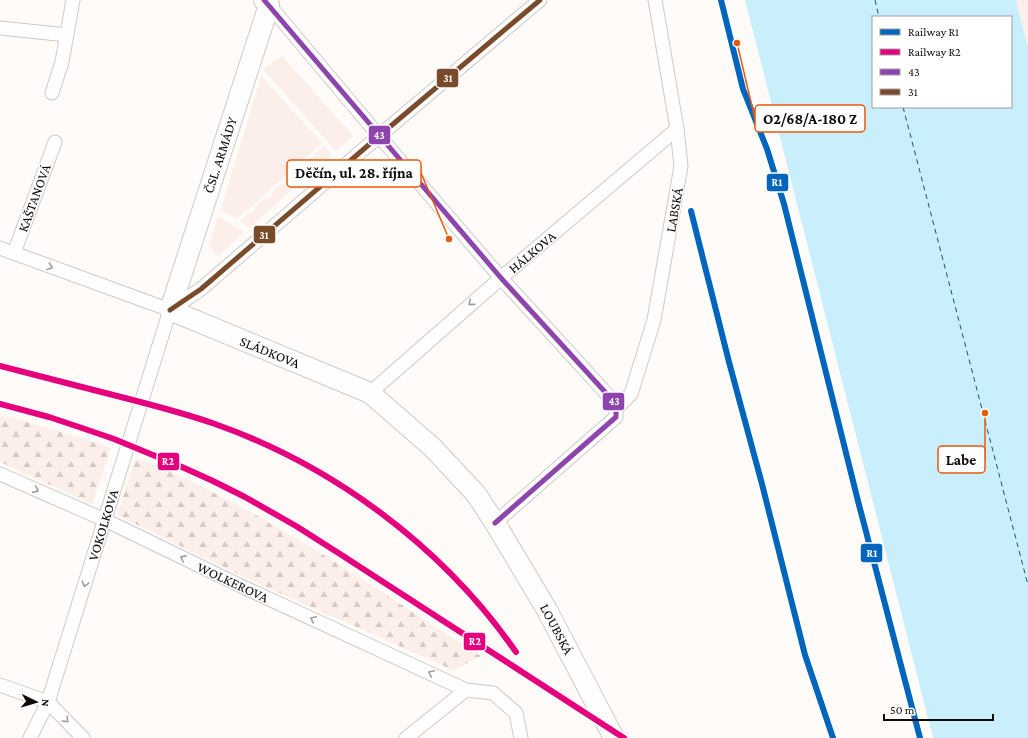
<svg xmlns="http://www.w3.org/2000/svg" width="1028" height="738" font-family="'Crimson Pro',serif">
  <defs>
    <pattern id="forest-firs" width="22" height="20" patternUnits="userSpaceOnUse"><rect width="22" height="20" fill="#fceee8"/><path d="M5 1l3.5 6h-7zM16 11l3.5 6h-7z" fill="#d7cbc6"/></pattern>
  </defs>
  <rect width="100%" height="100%" fill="#fefbf9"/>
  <!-- green -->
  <g fill="#fceee8">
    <polygon points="1016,0 1028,0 1028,48"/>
    <polygon points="282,56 353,136 336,151 263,69"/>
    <polygon points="261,76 322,143 237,219 221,210"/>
    <polygon points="324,146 332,155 249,228 240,221 250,212 251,213 255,210 254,208 266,197 268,199 273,195 271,193 283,183 284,185 289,180 288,178 303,165 305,167 311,162 309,160"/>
    <polygon points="218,216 244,232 218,256 209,247"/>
  </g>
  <!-- forest -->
  <g fill="url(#forest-firs)">
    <path d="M0,414c37,11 74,21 111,34l-19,56 -92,-42z"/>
    <path d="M136,458c124,48 233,127 345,198l-28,14 -209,-93 -127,-62z"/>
  </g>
  <!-- water -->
  <path fill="#caeffc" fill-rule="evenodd" d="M745,0h271l12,48v690h-95zM873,17h138v90h-138z"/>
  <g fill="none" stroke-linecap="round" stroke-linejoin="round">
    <!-- ferry -->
    <g stroke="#10596c" stroke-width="1" stroke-dasharray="5 4" stroke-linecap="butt">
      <polyline points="875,0 879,17"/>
      <polyline points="903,107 1028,585"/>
    </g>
    <defs>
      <g id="street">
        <polyline points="270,0 269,5 379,136 501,278 616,404 616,417 495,523"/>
        <polyline points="0,28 67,35"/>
        <polyline points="52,93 62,62 73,0"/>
        <polyline points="0,248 170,310"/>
        <polyline points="14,253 55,142"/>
        <polyline points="170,310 201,289 379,136 540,0"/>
        <polyline points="370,393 501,278 677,129"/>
        <polyline points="615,410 631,394 654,320 681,166 677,129 655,0"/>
        <polyline points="0,474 105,520 239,585 466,690 493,693 516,713 521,738"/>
        <polyline points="0,685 48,702 83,738"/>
        <polyline points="30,738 48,702 170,310"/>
        <polyline points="406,738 466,690"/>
      </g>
      <polyline id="primary" points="264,0 269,5 170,310 370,393 432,447 476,494 495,523 547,610 614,738"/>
    </defs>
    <!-- street casing -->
    <use href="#street" stroke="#cccac8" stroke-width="15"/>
    <!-- primary casing -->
    <use href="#primary" stroke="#cccac8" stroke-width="22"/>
    <!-- street -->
    <use href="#street" stroke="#fffefe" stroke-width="13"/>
    <!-- primary -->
    <use href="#primary" stroke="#fffefe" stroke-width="20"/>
    <defs>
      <polyline id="bus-1" points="264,0 501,278 616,404 616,417 495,523"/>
      <polyline id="bus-2" points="170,310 201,289 379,136 540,0"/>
    </defs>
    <!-- bus-1 casing -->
    <use href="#bus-1" stroke="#fff" stroke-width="8"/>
    <!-- bus-2 casing -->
    <use href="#bus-2" stroke="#fff" stroke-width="8"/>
    <!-- bus-1 -->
    <use href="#bus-1" stroke="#8e44ad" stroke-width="5"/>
    <!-- bus-2 -->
    <use href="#bus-2" stroke="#7a4b2a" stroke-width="5"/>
    <defs>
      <g id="rail-1">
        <polyline points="721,0 743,89 767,149 784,204 858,501 920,738"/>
        <polyline points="691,211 729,362 762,484 805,655 833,738"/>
      </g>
      <g id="rail-2">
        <path d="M0,366c40,10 81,21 121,31 31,8 63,16 94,27 119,42 228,123 301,228"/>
        <polyline points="0,404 49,417 79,427 114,439 182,467 213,481 245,497 296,526 340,554 624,738"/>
      </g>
    </defs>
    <!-- rail-1 casing -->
    <use href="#rail-1" stroke="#fff" stroke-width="9"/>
    <!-- rail-2 casing -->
    <use href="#rail-2" stroke="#fff" stroke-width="9"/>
    <!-- rail-1 -->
    <use href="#rail-1" stroke="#0065bd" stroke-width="6"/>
    <!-- rail-2 -->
    <use href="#rail-2" stroke="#e5007d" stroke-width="6"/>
  </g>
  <!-- one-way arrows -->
  <defs><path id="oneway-chevron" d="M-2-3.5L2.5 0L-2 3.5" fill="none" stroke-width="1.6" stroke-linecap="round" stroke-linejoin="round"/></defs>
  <g stroke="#9f9d9c">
    <use href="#oneway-chevron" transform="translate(50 267) rotate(20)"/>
    <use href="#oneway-chevron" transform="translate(471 303) rotate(139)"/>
    <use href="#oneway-chevron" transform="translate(36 490) rotate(24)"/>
    <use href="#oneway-chevron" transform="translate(183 558) rotate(-154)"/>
    <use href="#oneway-chevron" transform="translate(85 584) rotate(107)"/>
    <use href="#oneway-chevron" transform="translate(313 619) rotate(-155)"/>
    <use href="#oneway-chevron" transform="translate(431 673) rotate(-155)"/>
    <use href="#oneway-chevron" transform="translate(66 720) rotate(46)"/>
  </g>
  <g text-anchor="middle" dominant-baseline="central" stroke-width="3" stroke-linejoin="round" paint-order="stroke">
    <!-- street labels -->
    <g font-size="14" fill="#0e0b0a" stroke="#fff">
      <text transform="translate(220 155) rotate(-72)">ČSL. ARMÁDY</text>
      <text transform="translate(34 198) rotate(-70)">KAŠTANOVÁ</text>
      <text transform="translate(674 210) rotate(-80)">LABSKÁ</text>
      <text transform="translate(532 252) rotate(-40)">HÁLKOVA</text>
      <text transform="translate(270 352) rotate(22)">SLÁDKOVA</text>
      <text transform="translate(103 525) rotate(-73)">VOKOLKOVA</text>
      <text transform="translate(233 582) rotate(25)">WOLKEROVA</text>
      <text transform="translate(557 629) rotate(62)">LOUBSKÁ</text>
    </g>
  </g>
  <!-- callouts -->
  <path fill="none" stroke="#e8590c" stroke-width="1.5" d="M737 43L755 119M449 239L421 173M985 413L985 460"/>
  <g fill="#e8590c" stroke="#fff" stroke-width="1.5">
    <circle cx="737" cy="43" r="4"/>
    <circle cx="449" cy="239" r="4"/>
    <circle cx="985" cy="413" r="4"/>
  </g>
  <g fill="#fff" stroke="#e8590c" stroke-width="1.5">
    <rect x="755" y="105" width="110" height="27" rx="4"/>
    <rect x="287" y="160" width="134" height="27" rx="4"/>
    <rect x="938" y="446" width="47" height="27" rx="4"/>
  </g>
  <g font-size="15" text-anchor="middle" font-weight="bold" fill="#0e0b0a">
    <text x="810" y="124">O2/68/A-180 Z</text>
    <text x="354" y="178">Děčín, ul. 28. října</text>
    <text x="961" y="465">Labe</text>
  </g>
  <g stroke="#fff" stroke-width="1.5">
    <rect x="436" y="68" width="23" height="20" rx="4" fill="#7a4b2a"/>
    <rect x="368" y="125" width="23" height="20" rx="4" fill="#8e44ad"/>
    <rect x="766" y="173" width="23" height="19" rx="4" fill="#0065bd"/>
    <rect x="253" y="225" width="23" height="19" rx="4" fill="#7a4b2a"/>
    <rect x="602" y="392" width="23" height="19" rx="4" fill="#8e44ad"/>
    <rect x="157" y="452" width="23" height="19" rx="4" fill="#e5007d"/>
    <rect x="860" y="543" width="23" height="20" rx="4" fill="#0065bd"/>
    <rect x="463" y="632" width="23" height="19" rx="4" fill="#e5007d"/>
  </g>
  <g font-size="11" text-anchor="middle" font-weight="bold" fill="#fff">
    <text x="448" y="82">31</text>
    <text x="379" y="139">43</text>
    <text x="777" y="186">R1</text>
    <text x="264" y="239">31</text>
    <text x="614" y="405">43</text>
    <text x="168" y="465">R2</text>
    <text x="872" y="557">R1</text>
    <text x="475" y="645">R2</text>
  </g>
  <!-- legend -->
  <rect x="872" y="16" width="140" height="92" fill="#ffffff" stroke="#9f9d9d"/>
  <rect x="880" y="29" width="20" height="6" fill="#0065bd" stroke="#9f9d9d"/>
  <text x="908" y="36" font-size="12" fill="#0e0b0a">Railway R1</text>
  <rect x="880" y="49" width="20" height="6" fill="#e5007d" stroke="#9f9d9d"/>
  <text x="908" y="56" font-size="12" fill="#0e0b0a">Railway R2</text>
  <rect x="880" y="69" width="20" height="6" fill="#8e44ad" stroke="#9f9d9d"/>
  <text x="908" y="76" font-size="12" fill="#0e0b0a">43</text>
  <rect x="880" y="89" width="20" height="6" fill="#7a4b2a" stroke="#9f9d9d"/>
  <text x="908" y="96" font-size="12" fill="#0e0b0a">31</text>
  <!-- north arrow -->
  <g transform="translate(36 702) rotate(95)" stroke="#ffffff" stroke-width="3" paint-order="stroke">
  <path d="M0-3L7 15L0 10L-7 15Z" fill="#0e0b0a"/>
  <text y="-6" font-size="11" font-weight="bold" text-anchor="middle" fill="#0e0b0a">N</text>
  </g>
  <!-- scale -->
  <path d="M884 714v6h109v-6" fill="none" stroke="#0e0b0a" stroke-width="2"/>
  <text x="890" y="714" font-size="12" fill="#0e0b0a" stroke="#ffffff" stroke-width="3" paint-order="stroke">50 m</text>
</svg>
